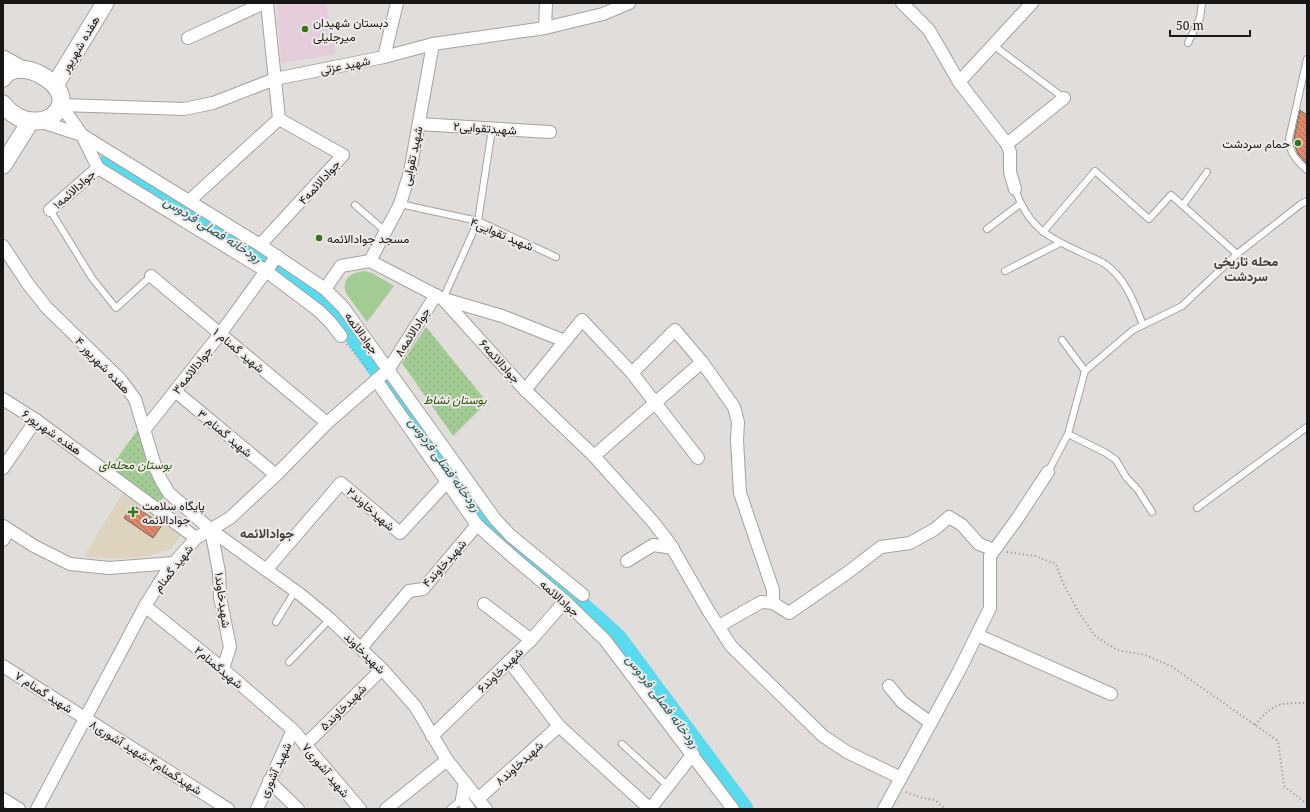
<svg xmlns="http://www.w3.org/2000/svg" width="1310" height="812" font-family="'Noto Serif',Vazirmatn,serif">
  <defs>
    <pattern id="park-dots" width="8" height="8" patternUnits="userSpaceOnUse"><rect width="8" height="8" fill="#a3cc94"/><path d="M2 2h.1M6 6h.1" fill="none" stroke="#8cae7f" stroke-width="1.8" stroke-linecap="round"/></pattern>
    <pattern id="building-back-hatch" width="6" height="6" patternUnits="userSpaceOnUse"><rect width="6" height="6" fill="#e0896a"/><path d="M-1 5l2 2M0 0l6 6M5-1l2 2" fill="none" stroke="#b56f56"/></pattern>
  </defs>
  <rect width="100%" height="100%" fill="#e1ddda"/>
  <!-- education -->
  <polygon fill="#e3cddb" points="277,3 326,3 336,54 281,63"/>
  <!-- medical -->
  <polygon fill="#ded3bf" points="124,491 183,532 171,549 148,556 116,559 84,556"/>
  <!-- grass -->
  <path fill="#a3cc94" d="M365,271l7,2 22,13 -27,36 -21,-29c-5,-15 6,-21 19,-22z"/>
  <!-- park -->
  <g fill="url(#park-dots)">
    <polygon points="426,327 487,402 453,436 402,363"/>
    <polygon points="139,428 165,495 159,503 110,468"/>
  </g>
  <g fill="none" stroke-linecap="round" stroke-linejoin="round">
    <!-- river -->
    <polyline stroke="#59dbef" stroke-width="19" points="108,163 276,268 327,303 338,313 455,480 494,529 602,624 618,639 744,809"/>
  </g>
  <!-- building -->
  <g fill="url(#building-back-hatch)" stroke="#6b6665">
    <polygon points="1300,110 1307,115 1307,164 1298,154 1294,143 1294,139"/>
    <polygon points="133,505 162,525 153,538 124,518"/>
  </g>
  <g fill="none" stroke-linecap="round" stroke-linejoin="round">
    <defs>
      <g id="service">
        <polyline points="1188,43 1200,18 1202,3"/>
        <polyline points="993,45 1064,98"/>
        <path d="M1307,59l-18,80c0,14 8,22 18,31"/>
        <path d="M1015,189c13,37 30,47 65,63 8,4 17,7 25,12 21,15 29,38 38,61"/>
        <polyline points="400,204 478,221 556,257"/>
        <polyline points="355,205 385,231"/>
        <polyline points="1183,205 1207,172"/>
        <polyline points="50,210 92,278 116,308 151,276"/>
        <polyline points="987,229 1020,204"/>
        <polyline points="1043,232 1095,171 1149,219 1171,195 1237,254"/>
        <polyline points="1005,271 1060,243"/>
        <polyline points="443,299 478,221 492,129"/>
        <polyline points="1062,340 1085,371"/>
        <polyline points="1068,434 1106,453 1116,460 1126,477 1138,490 1152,512"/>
        <polyline points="1048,472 1068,434 1085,371 1133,330 1182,306 1237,254 1301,204 1307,201"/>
        <polyline points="1197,508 1307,427"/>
        <polyline points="276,622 295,591"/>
        <polyline points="289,662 330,619"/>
        <polyline points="622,744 668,786"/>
        <polyline points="450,809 463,798"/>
      </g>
      <g id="minor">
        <polyline points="902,3 929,30 959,82 1007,144 1010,152 1010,172 1015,189"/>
        <polyline points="545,28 546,3"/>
        <polyline points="188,38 264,3"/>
        <polyline points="384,57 397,3"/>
        <polyline points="959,82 1032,3"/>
        <polyline points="61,105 184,109 213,103 275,79 384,57 433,44 545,28 603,14 629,3"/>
        <polyline points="61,105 82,135 98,168 266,271 319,311 330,322 341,336"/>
        <polyline points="39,121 82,135 260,245 325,289 343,307 356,325 495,519 511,536 583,595"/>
        <polyline points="419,124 550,132"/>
        <polyline points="1007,144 1064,98"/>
        <polyline points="189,201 279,119 267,3"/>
        <polyline points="50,210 98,168"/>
        <polyline points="260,245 343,155 279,119"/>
        <polyline points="3,246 28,284 47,308 120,379 135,399 156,469 161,480 169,493 211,530 301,595 330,619 382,669 415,706 447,760 486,809"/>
        <polyline points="370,261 400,204 410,172 433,44"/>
        <polyline points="151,276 327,423"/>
        <polyline points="325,289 341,266 370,261 443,299 525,390 594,456 654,523 670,544 708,610 731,646 823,736 847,752 901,778"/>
        <polyline points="444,299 502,316 565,341"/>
        <polyline points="632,373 675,330 702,362 734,407 738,422 737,440 740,493 773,590 773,603"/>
        <polyline points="376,380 477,525 514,558 565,601 605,640 733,809"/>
        <polyline points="525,390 582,320 632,373 698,458"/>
        <polyline points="175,391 276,475"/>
        <polyline points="3,399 36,420 196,538"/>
        <polyline points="145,429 220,334 277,256"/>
        <polyline points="594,456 702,362"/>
        <polyline points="3,468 36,420"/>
        <polyline points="3,526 34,546 70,564 109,568 174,563"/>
        <polyline points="211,530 219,572 220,597 230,647 223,669"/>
        <polyline points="3,540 6,535"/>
        <polyline points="627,561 653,545 673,548"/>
        <polyline points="266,570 341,483 400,533 447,482"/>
        <polyline points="484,604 531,640"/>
        <polyline points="145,606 223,669 293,730 360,809"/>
        <polyline points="719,626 761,602 773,603 789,613 847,573 881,547 910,543 935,529 949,517 962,525 979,544 994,550"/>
        <polyline points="977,635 1111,694"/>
        <polyline points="361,648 409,591 423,589 477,525"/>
        <polyline points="509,661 559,726 650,809"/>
        <polyline points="3,666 228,809"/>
        <polyline points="889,686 902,702 931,723"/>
        <polyline points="432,736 531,640 565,601"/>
        <polyline points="305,745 382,669"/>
        <polyline points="269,781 298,809"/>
        <polyline points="465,782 462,799 469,809"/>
        <polyline points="3,799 19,809"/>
        <polyline points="478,799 559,726"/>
        <polyline points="37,809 145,606 167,571 196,538 230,518 276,475 327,423 388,370 436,295"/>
        <polyline points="257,809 293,730"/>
        <polyline points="386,809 447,760"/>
        <polyline points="650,809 693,754"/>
        <polyline points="884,809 959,671 990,608 990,556 1017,519 1048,472"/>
      </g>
      <polyline id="tertiary" points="3,58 23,69"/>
      <g id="secondary">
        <path d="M3,78c14,-24 72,7 55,32 -6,8 -11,10 -21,11 -13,1 -26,-6 -34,-17"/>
        <polyline points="55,85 105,3"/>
        <polyline points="3,165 30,122"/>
      </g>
    </defs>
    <!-- service casing -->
    <use href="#service" stroke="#a5a29f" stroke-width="8"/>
    <!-- minor casing -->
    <use href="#minor" stroke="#a5a29f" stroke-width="14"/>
    <!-- tertiary casing -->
    <use href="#tertiary" stroke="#a5a29f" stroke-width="17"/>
    <!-- secondary casing -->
    <use href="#secondary" stroke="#a5a29f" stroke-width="19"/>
    <!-- path -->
    <g stroke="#93908e" stroke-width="2" stroke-dasharray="1 3" stroke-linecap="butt">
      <polyline points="347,344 370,372"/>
      <polyline points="1007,552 1035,556 1056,564 1063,583 1078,611 1095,636 1117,650 1145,655 1171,666 1278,741 1284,786 1307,804"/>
      <path d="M1255,725c19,-22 23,-22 52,-22"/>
      <polyline points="906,792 919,797 934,800 946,809"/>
    </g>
    <!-- service -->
    <use href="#service" stroke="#fff" stroke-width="6"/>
    <!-- minor -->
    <use href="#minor" stroke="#fff" stroke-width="12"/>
    <!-- tertiary -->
    <use href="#tertiary" stroke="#fff" stroke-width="15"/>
    <!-- secondary -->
    <use href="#secondary" stroke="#fff" stroke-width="17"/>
  </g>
  <!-- markers -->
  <g fill="#357614" stroke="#eeeae7" stroke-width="1.5">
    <circle cx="305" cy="29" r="4"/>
    <circle cx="1298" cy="143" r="4"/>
    <circle cx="319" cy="238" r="4"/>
    <path d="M131 506h4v4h4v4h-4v4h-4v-4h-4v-4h4z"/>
  </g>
  <g text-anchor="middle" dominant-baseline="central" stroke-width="4" stroke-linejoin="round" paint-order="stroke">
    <!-- poi labels -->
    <g font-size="12" fill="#171615" stroke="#eeeae7" text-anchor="start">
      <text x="313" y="22">دبستان شهیدان<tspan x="313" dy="14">میرجلیلی</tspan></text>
      <text x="1290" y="143" text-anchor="end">حمام سردشت</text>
      <text x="327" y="238">مسجد جوادالائمه</text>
      <text x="142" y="505">پایگاه سلامت<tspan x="142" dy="14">جوادالائمه</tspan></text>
    </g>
    <!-- street labels -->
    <g font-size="12" fill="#171615" stroke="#eeeae7">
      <text transform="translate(80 44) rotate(-59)">هفده شهریور</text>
      <text transform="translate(345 65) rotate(-11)">شهید عزتی</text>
      <text transform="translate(485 128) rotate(4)">شهیدتقوایی۲</text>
      <text transform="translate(412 156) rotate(-78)">شهید تقوایی</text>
      <text transform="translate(319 182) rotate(-48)">جوادالائمه۴</text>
      <text transform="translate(74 189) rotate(-42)">جوادالائمه۱</text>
      <text transform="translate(502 234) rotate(23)">شهید تقوایی۴</text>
      <text transform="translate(412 332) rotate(-58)">جوادالائمه۸</text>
      <text transform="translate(362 333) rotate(54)">جوادالائمه</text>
      <text transform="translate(239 350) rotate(40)">شهید گمنام ۱</text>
      <text transform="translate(500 361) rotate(48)">جوادالائمه۶</text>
      <text transform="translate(103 365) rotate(46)">هفده شهریور ۴</text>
      <text transform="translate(192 370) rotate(-52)">جوادالائمه۳</text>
      <text transform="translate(52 432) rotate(35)">هفده شهریور۶</text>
      <text transform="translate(225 433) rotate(40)">شهید گمنام ۳</text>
      <text transform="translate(371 509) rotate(41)">شهیدخاوند۲</text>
      <text transform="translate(444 563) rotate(-48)">شهیدخاوند۴</text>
      <text transform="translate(173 568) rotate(-52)">شهید گمنام</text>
      <text transform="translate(560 598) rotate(42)">جوادالائمه</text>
      <text transform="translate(223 600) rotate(82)">شهیدخاوند۱</text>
      <text transform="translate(365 653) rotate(45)">شهیدخاوند</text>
      <text transform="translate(219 667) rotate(40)">شهیدگمنام۲</text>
      <text transform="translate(500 670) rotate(-44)">شهیدخاوند۶</text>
      <text transform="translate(44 692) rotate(33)">شهید گمنام ۷</text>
      <text transform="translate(343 707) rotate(-45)">شهیدخاوند۵</text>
      <text transform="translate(146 757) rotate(32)">شهیدگمنام۴-شهید آشوری۸</text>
      <text transform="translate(519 763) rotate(-42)">شهیدخاوند۸</text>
      <text transform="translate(275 770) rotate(-65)">شهید آشوری</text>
      <text transform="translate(326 770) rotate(50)">شهید آشوری۷</text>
    </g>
    <!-- park labels -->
    <g font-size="12" font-style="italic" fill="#235303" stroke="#eeeae7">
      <text x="455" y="399">بوستان نشاط</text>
      <text x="135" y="464">بوستان محله‌ای</text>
    </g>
    <!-- water labels -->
    <g font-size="13" font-style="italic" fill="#20575f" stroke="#eeeae7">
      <text transform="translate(213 229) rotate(32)">رودخانه فصلی فردوس</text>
      <text transform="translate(445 464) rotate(54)">رودخانه فصلی فردوس</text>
      <text transform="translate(663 701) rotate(53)">رودخانه فصلی فردوس</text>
    </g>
    <!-- neighbourhood labels -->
    <g font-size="13" font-weight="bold" fill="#413e3b" stroke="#eeeae7">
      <text x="1246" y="261">محله تاریخی<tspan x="1246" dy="15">سردشت</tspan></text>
      <text x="267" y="533">جوادالائمه</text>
    </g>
  </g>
  <!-- border -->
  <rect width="1310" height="812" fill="none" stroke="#171615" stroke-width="8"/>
  <!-- scale -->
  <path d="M1170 30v6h80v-6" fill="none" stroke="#171615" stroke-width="2"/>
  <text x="1176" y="30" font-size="12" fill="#171615" stroke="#eeeae7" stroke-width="3" paint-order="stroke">50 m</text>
</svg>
